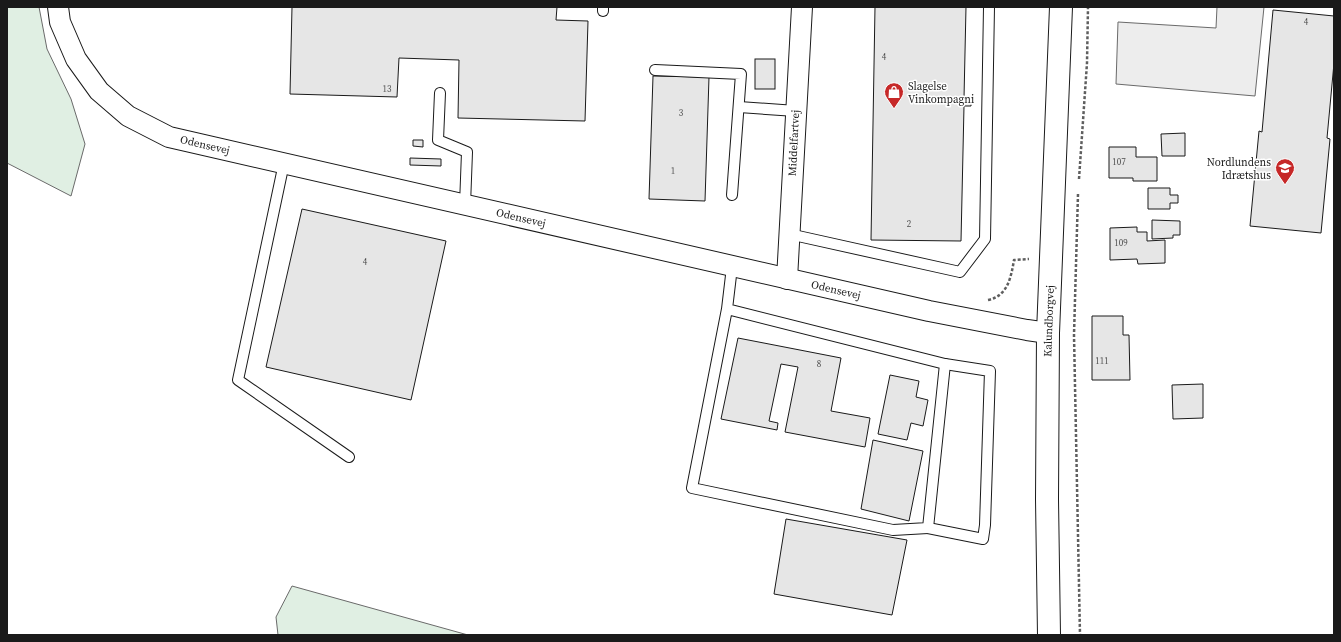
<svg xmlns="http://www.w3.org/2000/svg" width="1341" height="642" font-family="'Source Serif 4',serif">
  <rect width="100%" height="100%" fill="#fff"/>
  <!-- green -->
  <g fill="#e0efe3" stroke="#6a6a6a">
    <polygon points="7,7 39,7 47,49 71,99 85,144 71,196 7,163"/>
    <polygon points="292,586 468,635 278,635 276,617"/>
  </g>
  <!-- parking -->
  <polygon fill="#ededed" stroke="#6a6a6a" points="1217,7 1264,7 1255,96 1116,84 1118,22 1216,28"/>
  <!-- building -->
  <g fill="#e6e6e6" stroke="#1a1a1a">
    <polygon points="292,7 557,7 556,20 588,21 585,121 458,118 459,60 399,58 397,97 290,94"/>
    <polygon points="875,7 966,7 964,98 971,98 971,106 964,106 961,241 871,240"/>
    <polygon points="1273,10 1334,16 1334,63 1327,138 1330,139 1321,233 1250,226 1259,131 1262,132"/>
    <rect x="755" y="59" width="20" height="30"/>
    <polygon points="653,76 709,77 705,201 649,199"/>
    <polygon points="1185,133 1185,156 1162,156 1161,134"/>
    <polygon points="413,140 423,140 423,147 413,146"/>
    <polygon points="1109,147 1136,147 1136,157 1157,157 1157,181 1133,181 1133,178 1109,178"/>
    <polygon points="410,158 441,159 441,166 410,165"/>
    <polygon points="1148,188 1170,188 1170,195 1178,195 1178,203 1170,203 1170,209 1148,209"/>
    <polygon points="302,209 446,241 411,400 266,367"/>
    <polygon points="1152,220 1180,221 1180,235 1173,235 1173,238 1152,239"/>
    <polygon points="1137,227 1137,232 1147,232 1147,241 1165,240 1165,263 1138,264 1137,259 1110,260 1110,228"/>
    <polygon points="1092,316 1123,316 1123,335 1129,335 1130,380 1092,380"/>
    <polygon points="738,338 841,358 831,411 870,418 865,447 785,432 798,367 781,364 769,421 778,423 777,430 721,419"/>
    <polygon points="890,375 919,381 916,397 928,400 923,426 911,423 907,440 878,434"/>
    <polygon points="1203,384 1203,418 1173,419 1172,385"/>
    <polygon points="873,440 923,451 909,521 861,509"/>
    <polygon points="786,519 907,540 892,615 774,594"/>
  </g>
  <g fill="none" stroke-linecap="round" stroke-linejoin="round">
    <defs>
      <g id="service">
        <polyline points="603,7 603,11"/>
        <polyline points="655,70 741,74 732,195"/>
        <polyline points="440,93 438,140 467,152 465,205"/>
        <polyline points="739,107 796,111"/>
        <polyline points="284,163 238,380 349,457"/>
        <polyline points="789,234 960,272 985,239 989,7"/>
        <polyline points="727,309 945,364 928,528 893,530 692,488 727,309 732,267"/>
        <polyline points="928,528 983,539 985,525 990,371 945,364"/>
      </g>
      <g id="minor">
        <polyline points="58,7 60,22 76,59 99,91 128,116 169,137 929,311 1027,330 1048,333"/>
        <polyline points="787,279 802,7"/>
      </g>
      <polyline id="tertiary" points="1049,635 1047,499 1048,333 1061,7"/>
    </defs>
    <!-- service casing -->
    <use href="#service" stroke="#1a1a1a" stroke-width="12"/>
    <!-- minor casing -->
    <use href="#minor" stroke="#1a1a1a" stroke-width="22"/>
    <!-- tertiary casing -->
    <use href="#tertiary" stroke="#1a1a1a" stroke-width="24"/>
    <!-- path -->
    <g stroke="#5f5f5f" stroke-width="2.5" stroke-dasharray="3 2" stroke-linecap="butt">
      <polyline points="1079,179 1087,63 1088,7"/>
      <polyline points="1078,194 1074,335 1080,635"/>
      <path d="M988,300c20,-4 23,-23 26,-40l15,-1"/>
    </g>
    <!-- service -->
    <use href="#service" stroke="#fff" stroke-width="10"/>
    <!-- minor -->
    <use href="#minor" stroke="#fff" stroke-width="20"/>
    <!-- tertiary -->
    <use href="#tertiary" stroke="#fff" stroke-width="22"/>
  </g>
  <!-- icons -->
  <defs>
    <symbol id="shop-pin" viewBox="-11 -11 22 30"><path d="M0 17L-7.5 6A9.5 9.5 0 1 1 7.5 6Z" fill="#c62828" stroke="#fff"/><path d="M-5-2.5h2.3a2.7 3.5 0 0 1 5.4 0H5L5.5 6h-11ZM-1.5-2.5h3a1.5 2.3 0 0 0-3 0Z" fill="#fff"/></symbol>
    <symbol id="school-pin" viewBox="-11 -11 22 30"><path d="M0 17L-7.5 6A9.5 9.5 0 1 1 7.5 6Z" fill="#c62828" stroke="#fff"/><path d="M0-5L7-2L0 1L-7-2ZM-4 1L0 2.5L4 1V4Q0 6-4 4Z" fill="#fff"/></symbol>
  </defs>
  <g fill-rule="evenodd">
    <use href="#shop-pin" x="883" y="81" width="22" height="30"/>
    <use href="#school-pin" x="1274" y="157" width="22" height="30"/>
  </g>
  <g text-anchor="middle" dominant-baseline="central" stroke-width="3" stroke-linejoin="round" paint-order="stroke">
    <!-- number labels -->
    <g font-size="9" fill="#4d4d4d">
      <text x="1306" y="22">4</text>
      <text x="884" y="57">4</text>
      <text x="387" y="89">13</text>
      <text x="681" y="113">3</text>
      <text x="1119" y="162">107</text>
      <text x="673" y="171">1</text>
      <text x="909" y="224">2</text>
      <text x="1121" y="243">109</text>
      <text x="365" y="262">4</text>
      <text x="1102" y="361">111</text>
      <text x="819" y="364">8</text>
    </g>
    <!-- poi labels -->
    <g font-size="11" fill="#1a1a1a" stroke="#fff" text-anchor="start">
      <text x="908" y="86">Slagelse<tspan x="908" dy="13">Vinkompagni</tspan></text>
      <text x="1271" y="162" text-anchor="end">Nordlundens<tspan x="1271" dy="13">Idrætshus</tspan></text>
    </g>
    <!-- street labels -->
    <g font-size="11" fill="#1a1a1a" stroke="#fff">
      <text transform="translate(794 143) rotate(-87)">Middelfartvej</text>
      <text transform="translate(205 145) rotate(13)">Odensevej</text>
      <text transform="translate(521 218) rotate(13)">Odensevej</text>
      <text transform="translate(836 290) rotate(13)">Odensevej</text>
      <text transform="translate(1049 321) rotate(-88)">Kalundborgvej</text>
    </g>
  </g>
  <!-- border -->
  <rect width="1341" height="642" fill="none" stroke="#1a1a1a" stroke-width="16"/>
</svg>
